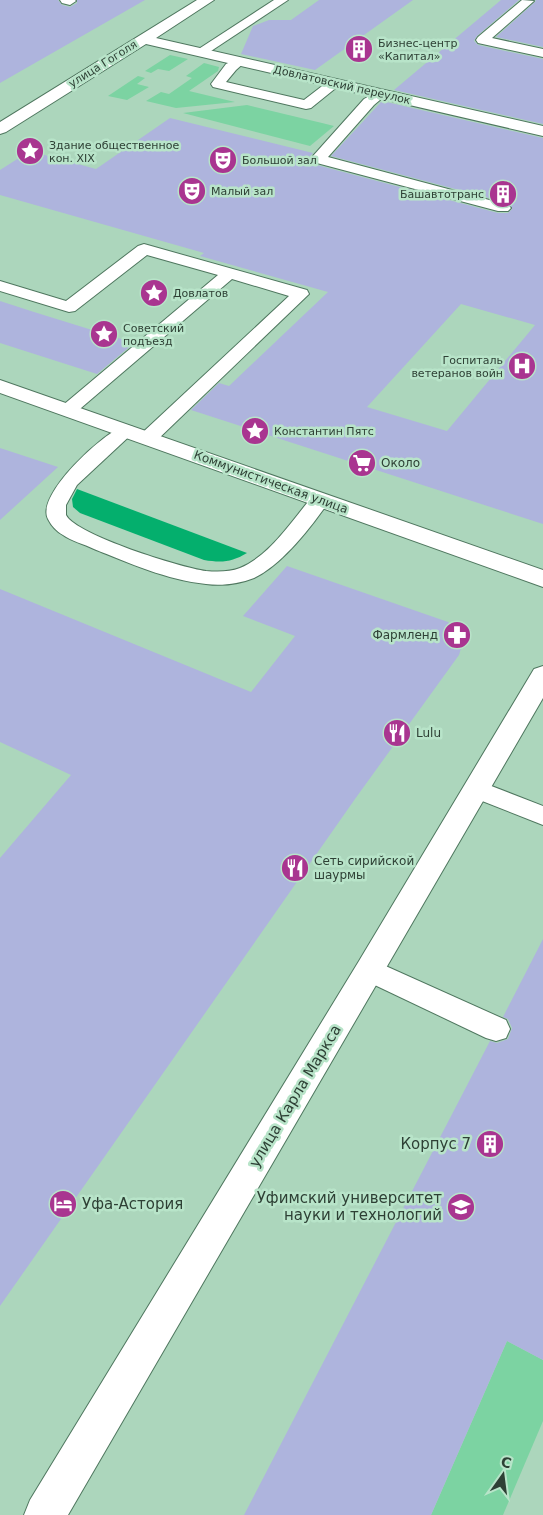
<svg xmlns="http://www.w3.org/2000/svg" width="543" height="1515" font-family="'DejaVu Sans',sans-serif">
  <rect width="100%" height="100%" fill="#acd6bc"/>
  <!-- green -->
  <g fill="#7cd3a2">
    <polygon points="170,55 188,59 169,71 158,69 151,73 145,71"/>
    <polygon points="204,63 219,67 218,71 189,91 235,102 176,108 146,101 161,92 169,94 192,78 186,76"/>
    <polygon points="138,76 145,78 137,84 149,87 127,100 108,96"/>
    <polygon points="247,105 322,123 334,126 310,146 183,113"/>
    <polygon points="507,1341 543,1360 543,1421 503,1515 431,1515"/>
  </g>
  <!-- forest -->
  <path fill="#04af6d" d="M77,489l170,64c-15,9 -25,10 -43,7l-124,-47 -7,-6 -1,-8z"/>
  <!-- building -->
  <g fill="#aeb4dd" fill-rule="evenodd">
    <polygon points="0,0 58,0 62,5 70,7 77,3 77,0 145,0 0,83"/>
    <polygon points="319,0 413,0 315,70 241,54 253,26 269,20 291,20"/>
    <polygon points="501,0 519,0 477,36 474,41 478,45 543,59 543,124 394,90"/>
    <polygon points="536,0 543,0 543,47 496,37 535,2"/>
    <path d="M382,101l161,37v386l-352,-114 28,-27 10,3 99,-94 -128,-36 4,-3 -204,-58v-25l30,-19 66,18 74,-51 143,35 -4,5 4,6 185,49h10l4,-4 -4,-6 -177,-47zM461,304l74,21 -88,106 -80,-24z"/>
    <polygon points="0,301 34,312 134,343 97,374 0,343"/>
    <polygon points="0,448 58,467 0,520"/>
    <polygon points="287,566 448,622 460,631 463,642 459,655 355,799 0,1306 0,858 71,775 0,742 0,589 251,692 295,636 243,616"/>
    <polygon points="543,939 543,1360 507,1341 431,1515 244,1515 490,1041 497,1043 508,1039 512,1028 508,1019 503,1017"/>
  </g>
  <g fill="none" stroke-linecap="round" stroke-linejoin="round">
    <defs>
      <g id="service">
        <polygon points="60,0 75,0 76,1 70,5 62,3"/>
        <polygon points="274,0 288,0 205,55 200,56 194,52"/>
        <polygon points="522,0 534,1 492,38 543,49 543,57 478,43 476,40 478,37"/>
        <polygon points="239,58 245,62 236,70 226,82 304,100 330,80 340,80 342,83 311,108 306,109 213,87 211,84 226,64"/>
        <polygon points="380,90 385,91 387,94 374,105 328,157 508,205 511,208 508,211 498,211 313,162 311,159 313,156 364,99"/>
        <polygon points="144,244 307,290 309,294 155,442 148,444 141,442 139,438 141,434 289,296 232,279 74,414 68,416 62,414 59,410 62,406 218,275 147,255 75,311 69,312 0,291 0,281 66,301 138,246"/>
        <path d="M126,425l7,2 2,4 -58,54 -11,20v10c10,20 116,53 140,56 11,1 24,1 34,-3 31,-13 52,-48 73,-72l7,-2 7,2 3,4c-18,26 -48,65 -76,78 -15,6 -33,8 -48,6 -39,-4 -77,-21 -112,-35 -10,-5 -23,-8 -31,-14 -7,-4 -12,-10 -15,-16 -13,-24 57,-88 78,-94z"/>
        <polygon points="476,780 543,806 543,825 467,795 464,789 467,783"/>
        <polygon points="370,959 506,1020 510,1029 506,1038 496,1041 486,1038 360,978 356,970 360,962"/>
      </g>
      <polygon id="minor" points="197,0 214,0 156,38 543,126 543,136 146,44 6,132 0,134 0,122"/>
      <g id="secondary">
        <polygon points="0,380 543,570 543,587 0,393"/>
        <polygon points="543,666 543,698 68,1515 24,1515 30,1500 359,961 534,669"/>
      </g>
    </defs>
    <!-- service casing -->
    <use href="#service" stroke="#4f775f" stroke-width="2"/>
    <!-- minor casing -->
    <use href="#minor" stroke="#4f775f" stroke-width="2"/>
    <!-- secondary casing -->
    <use href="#secondary" stroke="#4f775f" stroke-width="2"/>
    <!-- service -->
    <use href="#service" fill="#fff" fill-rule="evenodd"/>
    <!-- minor -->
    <use href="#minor" fill="#fff" fill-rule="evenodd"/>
    <!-- secondary -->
    <use href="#secondary" fill="#fff" fill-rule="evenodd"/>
  </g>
  <!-- icons -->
  <defs>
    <symbol id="building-disc" viewBox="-11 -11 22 22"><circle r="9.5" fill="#a93590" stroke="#b8e4c9"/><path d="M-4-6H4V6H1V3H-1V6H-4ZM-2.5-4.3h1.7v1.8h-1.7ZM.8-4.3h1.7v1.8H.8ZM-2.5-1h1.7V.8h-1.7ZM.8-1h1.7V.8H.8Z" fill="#fff"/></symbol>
    <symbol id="sight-disc" viewBox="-11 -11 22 22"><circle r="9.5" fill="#a93590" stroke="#b8e4c9"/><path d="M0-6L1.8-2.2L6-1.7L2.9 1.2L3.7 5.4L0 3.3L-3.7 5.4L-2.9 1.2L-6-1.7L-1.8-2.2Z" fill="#fff"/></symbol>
    <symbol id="theatre-disc" viewBox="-11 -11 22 22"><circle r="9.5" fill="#a93590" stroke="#b8e4c9"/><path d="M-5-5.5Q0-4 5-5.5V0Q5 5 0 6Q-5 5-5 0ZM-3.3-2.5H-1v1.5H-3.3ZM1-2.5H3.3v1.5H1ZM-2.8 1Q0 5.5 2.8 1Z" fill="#fff"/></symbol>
    <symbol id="hospital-disc" viewBox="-11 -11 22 22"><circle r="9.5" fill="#a93590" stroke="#b8e4c9"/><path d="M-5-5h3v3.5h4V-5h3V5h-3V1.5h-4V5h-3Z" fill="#fff"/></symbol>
    <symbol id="supermarket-disc" viewBox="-11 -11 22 22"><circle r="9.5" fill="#a93590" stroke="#b8e4c9"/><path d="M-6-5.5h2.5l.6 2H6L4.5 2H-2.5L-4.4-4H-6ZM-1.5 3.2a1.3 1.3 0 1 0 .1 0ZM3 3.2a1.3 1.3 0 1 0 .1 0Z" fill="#fff"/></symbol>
    <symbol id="pharmacy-disc" viewBox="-11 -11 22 22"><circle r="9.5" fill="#a93590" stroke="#b8e4c9"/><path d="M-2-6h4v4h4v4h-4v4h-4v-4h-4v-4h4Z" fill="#fff"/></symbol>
    <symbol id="restaurant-disc" viewBox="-11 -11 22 22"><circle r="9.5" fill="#a93590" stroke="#b8e4c9"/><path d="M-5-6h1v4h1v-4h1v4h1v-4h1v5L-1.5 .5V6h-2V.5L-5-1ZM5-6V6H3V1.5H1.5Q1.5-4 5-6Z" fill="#fff"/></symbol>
    <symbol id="hotel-disc" viewBox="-11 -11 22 22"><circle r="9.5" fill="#a93590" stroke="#b8e4c9"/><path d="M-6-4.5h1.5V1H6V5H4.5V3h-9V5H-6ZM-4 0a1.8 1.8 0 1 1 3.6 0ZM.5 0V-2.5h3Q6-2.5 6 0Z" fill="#fff"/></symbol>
    <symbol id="university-disc" viewBox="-11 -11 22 22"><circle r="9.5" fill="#a93590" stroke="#b8e4c9"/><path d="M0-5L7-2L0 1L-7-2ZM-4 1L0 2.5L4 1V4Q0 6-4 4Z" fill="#fff"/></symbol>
  </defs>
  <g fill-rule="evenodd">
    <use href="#building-disc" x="343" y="33" width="32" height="32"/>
    <use href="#sight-disc" x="14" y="135" width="32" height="32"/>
    <use href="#theatre-disc" x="207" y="144" width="32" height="32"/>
    <use href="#theatre-disc" x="176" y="175" width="32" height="32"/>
    <use href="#building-disc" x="487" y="178" width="32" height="32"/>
    <use href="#sight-disc" x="138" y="277" width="32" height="32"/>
    <use href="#sight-disc" x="88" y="318" width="32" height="32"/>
    <use href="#hospital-disc" x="506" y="350" width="32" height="32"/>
    <use href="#sight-disc" x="239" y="415" width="32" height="32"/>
    <use href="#supermarket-disc" x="346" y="447" width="32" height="32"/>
    <use href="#pharmacy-disc" x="441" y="619" width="32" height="32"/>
    <use href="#restaurant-disc" x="381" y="717" width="32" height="32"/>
    <use href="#restaurant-disc" x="279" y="852" width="32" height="32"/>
    <use href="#building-disc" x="474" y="1128" width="32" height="32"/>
    <use href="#hotel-disc" x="47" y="1188" width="32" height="32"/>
    <use href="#university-disc" x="445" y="1191" width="32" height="32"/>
  </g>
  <g text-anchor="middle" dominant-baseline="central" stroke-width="5" stroke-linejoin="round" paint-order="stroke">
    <!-- far-poi labels -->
    <g font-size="11" fill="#2e4035" stroke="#b8e4c9" text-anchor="start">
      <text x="378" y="43">Бизнес-центр<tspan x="378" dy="13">«Капитал»</tspan></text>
      <text x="49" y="145">Здание общественное<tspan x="49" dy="13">кон. XIX</tspan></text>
      <text x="242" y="160">Большой зал</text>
      <text x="211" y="191">Малый зал</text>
      <text x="484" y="194" text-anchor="end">Башавтотранс</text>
      <text x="173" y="293">Довлатов</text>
      <text x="123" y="328">Советский<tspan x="123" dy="13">подъезд</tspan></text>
      <text x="503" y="360" text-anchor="end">Госпиталь<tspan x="503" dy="13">ветеранов войн</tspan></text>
      <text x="274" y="431">Константин Пятс</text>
    </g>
    <!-- far-street labels -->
    <g font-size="11" fill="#2e4035" stroke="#b8e4c9">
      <text transform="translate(103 64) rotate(-32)">улица Гоголя</text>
      <text transform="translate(342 85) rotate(13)">Довлатовский переулок</text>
    </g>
    <!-- poi labels -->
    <g font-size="12" fill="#2e4035" stroke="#b8e4c9" text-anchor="start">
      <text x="381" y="463">Около</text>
      <text x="438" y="635" text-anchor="end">Фармленд</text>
      <text x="416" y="733">Lulu</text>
      <text x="314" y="861">Сеть сирийской<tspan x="314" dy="14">шаурмы</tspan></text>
    </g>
    <!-- street labels -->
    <g font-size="12" fill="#2e4035" stroke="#b8e4c9">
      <text transform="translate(271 482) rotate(20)">Коммунистическая улица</text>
    </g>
    <!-- near-street labels -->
    <g font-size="15" fill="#2e4035" stroke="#b8e4c9">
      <text transform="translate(295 1096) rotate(-59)">улица Карла Маркса</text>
    </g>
    <!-- near-poi labels -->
    <g font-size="15" fill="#2e4035" stroke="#b8e4c9" text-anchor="end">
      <text x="471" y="1144">Корпус 7</text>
      <text x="442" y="1198">Уфимский университет<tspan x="442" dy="17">науки и технологий</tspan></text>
      <text x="82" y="1204" text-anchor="start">Уфа-Астория</text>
    </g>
  </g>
  <!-- north arrow -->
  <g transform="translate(503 1475) rotate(14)" stroke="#b8e4c9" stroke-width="4" paint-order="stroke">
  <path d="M0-4L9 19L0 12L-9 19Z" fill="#2e4035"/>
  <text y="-8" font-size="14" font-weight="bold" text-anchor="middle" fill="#2e4035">С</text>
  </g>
</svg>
